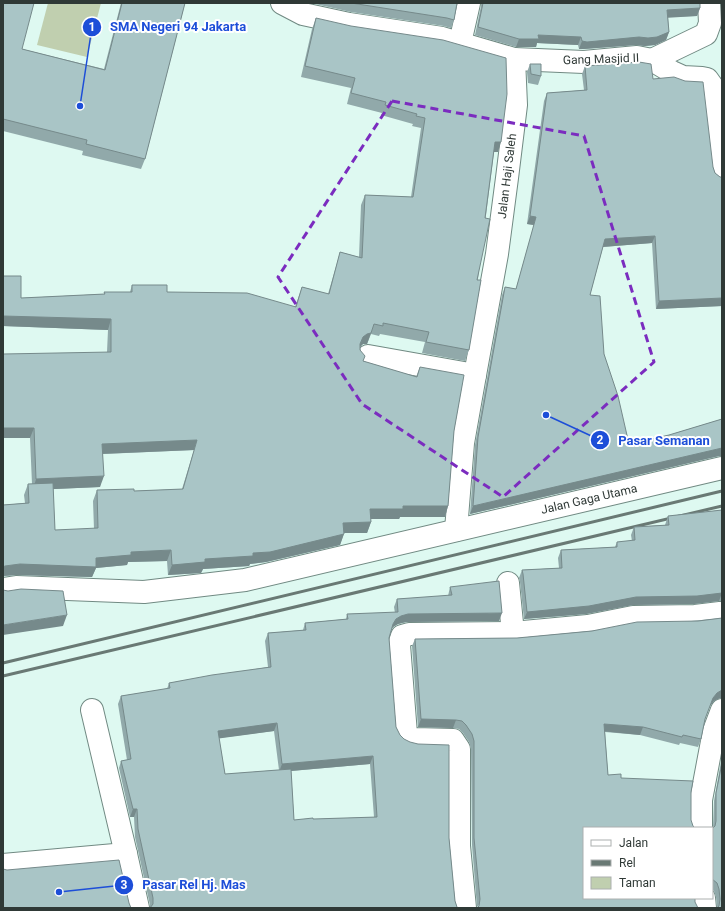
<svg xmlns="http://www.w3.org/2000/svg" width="725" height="911" font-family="Roboto,sans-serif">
  <rect width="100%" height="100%" fill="#def9f1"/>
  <!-- green -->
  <polygon fill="#c0cfaf" points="48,3 101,3 87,57 37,45"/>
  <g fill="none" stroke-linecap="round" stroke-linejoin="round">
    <defs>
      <g id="minor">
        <polyline points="282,3 303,14 349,24 442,38 514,59 516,105 507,178 497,254 475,375 463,443 456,530"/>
        <polyline points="460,43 469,3"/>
        <polyline points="514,59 584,62 637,57 652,60 672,72 683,77 702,78 707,79 712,86 722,173"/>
        <polyline points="652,60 706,34 710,23 709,3"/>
        <polyline points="368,356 475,375"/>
        <polyline points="508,583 513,633 588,626 633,617 695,616 720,613 722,614"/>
        <polyline points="3,589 16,587 144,592 245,580 722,468"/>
        <polyline points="92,710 126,854 138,908"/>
        <polyline points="701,828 701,800 714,731 722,710"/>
        <polyline points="3,865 126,854"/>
        <polyline points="704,898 705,908"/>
        <polyline points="465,908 459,846 459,749 453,740 415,739 410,738 406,734 399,645 402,636 409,634 513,633"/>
      </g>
    </defs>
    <!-- minor casing -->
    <use href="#minor" stroke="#718a83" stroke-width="24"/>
    <!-- minor -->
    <use href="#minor" stroke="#fff" stroke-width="22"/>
    <!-- rail -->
    <g stroke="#697974" stroke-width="3">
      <polyline points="3,663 722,491"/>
      <polyline points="3,676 722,506"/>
    </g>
  </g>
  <!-- wall -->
  <g fill="#91a9aa" fill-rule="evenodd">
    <polygon points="3,3 22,49 104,69 121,3 185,3 145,159 141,169 82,155 83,151 3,131"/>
    <polygon points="311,3 457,3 454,20 451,28 444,26 351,12"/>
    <polygon points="481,3 700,3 700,8 697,16 668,17 669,32 666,40 655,45 645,46 636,45 584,49 579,49 578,45 537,43 536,47 516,47 475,35 481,6"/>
    <path d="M316,18l182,134h-4l-25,198 -4,11 -43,-8 3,-11 -45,-8 -1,2 -8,-2 -4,10h-4l-3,3 3,14 53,16 4,-10 34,64 -6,75 -3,11h-45l-1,2h-29l1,3 -4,11h-23l-4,12 -74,17 -16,2 -1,2 -46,3 -2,4 -33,2 -1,-14 -39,1 -1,3 -31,3 -4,9 -76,-2 -13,1v-71l22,-2 -1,-8 4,-11h4l-2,-46h-27l104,-86 1,-22 -105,-4v-50l18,22 83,-4v-2h26l2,-7 35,7 128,15 7,-20 26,7 9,-31 3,-11 19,5 2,-52 4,-10 46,2 10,-69 -9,-2 1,-2 -32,-9 1,-2 -35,-9 4,-16 -50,-11 11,-48zM194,450l-12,39 -48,2 -37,-1 -4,11 1,28 -39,1 -2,-41 47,-2 3,-33z"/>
    <polygon points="530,64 541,76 538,85 528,83 527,72"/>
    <polygon points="585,66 653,79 713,167 715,173 720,177 722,177 722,306 656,309 652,243 603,247 590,295 604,354 629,444 669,435 722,419 722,456 719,456 470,514 475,445 502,295 505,287 516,289 534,225 527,224 544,101 547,93 584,90 582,74"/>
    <polygon points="722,510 722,601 719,601 694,604 633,605 586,614 524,619 520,582 519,578 522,570 559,568 558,558 561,550 615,547 617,542 632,541 631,535 634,527 665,525 668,516"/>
    <path d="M450,587l49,34 -93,1 -8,2 -5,3 -2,3 -2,8 7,89 53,111 6,63 2,6 -307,1v-3l-15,-68 -1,-20h-4l-11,-49 2,-7 6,-1 -9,-56 3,-8 46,-7 2,-6 99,-16 -3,-26 3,-8 35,-3 2,-7 41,-4 1,-5 48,-1 -1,-6 3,-8 51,-3zM274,731l5,39 -54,4 -6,-36zM370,764l4,53 -80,3 -3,-49z"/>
    <polygon points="722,618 722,698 720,698 714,701 710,706 705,719 701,739 698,747 680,743 679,745 640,735 605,732 608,775 477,907 472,845 471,749 469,742 463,733 459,729 453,728 418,727 412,646 415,639 517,638"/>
    <polygon points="722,756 722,908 717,907 716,897 714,891 712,889 712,829 713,828 714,801"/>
  </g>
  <!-- shaded-wall -->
  <g fill="#768a8b">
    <polygon points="700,8 697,16 664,18 667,10"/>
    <polygon points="669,32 666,40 655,45 645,46 636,45 584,49 579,49 582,41"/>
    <polygon points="538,35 581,37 578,45 537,43 536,47 516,47 519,39"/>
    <polygon points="495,142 501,142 498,152 492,152"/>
    <polygon points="530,216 536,217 534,225 527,224"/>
    <polygon points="655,236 652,243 602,247 605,239"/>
    <polygon points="722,298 722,306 656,309 659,301"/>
    <polygon points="3,316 111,319 108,330 3,326"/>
    <polygon points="371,333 367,344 363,344 359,348 360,344 363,337 367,334"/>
    <polygon points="3,428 34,428 30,438 3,438"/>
    <polygon points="197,440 194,450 99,454 102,444"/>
    <polygon points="722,448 722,456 719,456 470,514 473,506"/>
    <polygon points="104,476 100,487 33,490 36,479"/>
    <polygon points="403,506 448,506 445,517 400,517 399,519 366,519 370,509"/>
    <polygon points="371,522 367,533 339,533 343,523"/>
    <polygon points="344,534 340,545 266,562 250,564 249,566 203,569 201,573 168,575 172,565 205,559 253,553"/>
    <polygon points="171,550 167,561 128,562 127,565 96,568 92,577 16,575 3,576 3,567 5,566 20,564 96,558 131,552"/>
    <polygon points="722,593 719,601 694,604 633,605 586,614 524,619 527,612 636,597"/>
    <polygon points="502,613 499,621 406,622 398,624 393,627 390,632 393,624 396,619 401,616 408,614"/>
    <polygon points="67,615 63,626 3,635 3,625"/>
    <polygon points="722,690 722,698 720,698 714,701 710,706 713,698 717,693"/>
    <polygon points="421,719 456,720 453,728 418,727"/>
    <polygon points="277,723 274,731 215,739 218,731"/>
    <polygon points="604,724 643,727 640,735 601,731"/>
    <polygon points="373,756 370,764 279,772 282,764"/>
    <polygon points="133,809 137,809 134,817 130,817"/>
  </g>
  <!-- building -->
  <g fill="#a9c5c6" stroke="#768a8b" fill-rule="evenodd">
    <polygon points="3,3 34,3 22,49 105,70 122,3 185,3 145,159 86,144 87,140 3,119"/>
    <polygon points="351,3 457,3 454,20 447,18"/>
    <polygon points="483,3 700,3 700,8 667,10 669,32 657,37 648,38 639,37 587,42 582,41 581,37 538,35 539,39 519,39 478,27"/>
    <polygon points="316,18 351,26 443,40 506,58 507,94 501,142 495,142 485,218 490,219 477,280 481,280 469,350 426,342 429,332 383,323 383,326 374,324 371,333 367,334 363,337 360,344 360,350 365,356 363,361 417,377 420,367 464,375 454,431 448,506 403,506 403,509 370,509 371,522 343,523 344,534 270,552 253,553 253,556 205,559 205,562 172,565 171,550 131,552 131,555 96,558 96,567 20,564 5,566 3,567 3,505 29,503 28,484 53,483 55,530 98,528 97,490 134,489 134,491 183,489 197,440 102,444 104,476 36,479 34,428 3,428 3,354 111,352 111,319 3,316 3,276 21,276 21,298 105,294 104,292 132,292 132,285 167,285 167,292 247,293 296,307 302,287 329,294 340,252 362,258 365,195 413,197 425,118 416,116 417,114 385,105 386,102 351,93 355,78 305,66"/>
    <polygon points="639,62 651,64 653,79 674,77 685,81 703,82 713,167 715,173 720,177 722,177 722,298 659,301 655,236 605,239 590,295 600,296 604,354 618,396 629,444 669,435 722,419 722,448 473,506 478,437 505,287 516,289 536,217 530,216 547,93 587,90 585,66"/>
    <polygon points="530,64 541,64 541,76 531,74"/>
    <polygon points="722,510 722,593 697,596 636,597 589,606 527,612 523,574 522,570 562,568 561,550 617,547 617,542 635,540 634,527 669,525 668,516"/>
    <path d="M499,581l3,32 -94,1 -7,2 -5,3 -3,5 -4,14 7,89 4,8 4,4 6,3 8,2 31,1v93l6,63 2,6 1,1h-308l3,-4v-6l-15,-69 -1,-20h-4l-12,-48 10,-2 -10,-63 49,-8 -1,-5 43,-8 59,-8 -3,-34 38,-3 -1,-7 43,-4 -1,-5 51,-2 -1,-13 55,-4 -2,-8zM277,723l5,41 91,-8 4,61 -64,2v-1l-19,2 -3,-51 -66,5 -7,-43z"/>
    <polygon points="21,589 63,591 67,615 3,625 3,590 8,591"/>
    <polygon points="722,618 722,690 717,693 713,698 705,719 701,739 683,735 682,737 643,727 604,724 608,775 621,774 621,778 693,781 691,792 691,820 693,826 695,828 584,828 584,898 695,898 695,902 698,908 477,908 479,906 480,899 474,838 474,741 472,734 466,725 462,721 456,720 421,719 415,639 517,638 592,631 637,622 698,621"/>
    <polygon points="722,763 722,908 717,908 719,906 720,899 719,889 717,883 712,879 712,829 715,826 716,821 716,793"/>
    <polygon points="119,860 129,903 131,908 3,908 3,869 7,870"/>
  </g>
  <!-- marked area -->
  <path fill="none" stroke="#7b2cbf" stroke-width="3" stroke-dasharray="8 5" stroke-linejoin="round" d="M392,101l192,35 70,226 -151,135 -141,-93 -84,-127z"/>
  <g text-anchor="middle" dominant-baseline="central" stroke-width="4" stroke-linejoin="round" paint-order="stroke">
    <!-- street labels -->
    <g font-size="12" fill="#2f3936" stroke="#fff">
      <text transform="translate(601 59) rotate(-2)">Gang Masjid II</text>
      <text transform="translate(507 176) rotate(-83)">Jalan Haji Saleh</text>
      <text transform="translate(589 499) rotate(-13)">Jalan Gaga Utama</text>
    </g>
  </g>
  <!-- callouts -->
  <path fill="none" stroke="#1d4ed8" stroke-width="1.5" d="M80 106L92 27M546 415L600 440M59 892L124 885"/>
  <g fill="#1d4ed8" stroke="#fff" stroke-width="1.5">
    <circle cx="80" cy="106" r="4"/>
    <circle cx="546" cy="415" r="4"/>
    <circle cx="59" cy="892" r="4"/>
    <circle cx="92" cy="27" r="10"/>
    <circle cx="600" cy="440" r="10"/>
    <circle cx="124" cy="885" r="10"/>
  </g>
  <g font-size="12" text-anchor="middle" font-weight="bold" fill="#fff">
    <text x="92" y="31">1</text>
    <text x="600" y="444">2</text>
    <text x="124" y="889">3</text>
  </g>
  <g font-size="13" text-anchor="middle" font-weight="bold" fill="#1d4ed8" stroke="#fff" stroke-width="4" stroke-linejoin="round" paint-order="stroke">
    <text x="178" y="31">SMA Negeri 94 Jakarta</text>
    <text x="664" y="445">Pasar Semanan</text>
    <text x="194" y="889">Pasar Rel Hj. Mas</text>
  </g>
  <!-- border -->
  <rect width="725" height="911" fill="none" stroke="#2f3936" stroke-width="8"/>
  <!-- legend -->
  <rect x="583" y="827" width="130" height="72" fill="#ffffff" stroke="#acb0af"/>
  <rect x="591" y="840" width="20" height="6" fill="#ffffff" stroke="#acb0af"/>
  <text x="619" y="847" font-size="12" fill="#2f3936">Jalan</text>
  <rect x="591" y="860" width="20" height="6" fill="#697974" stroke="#acb0af"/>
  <text x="619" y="867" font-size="12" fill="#2f3936">Rel</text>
  <rect x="591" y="877" width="20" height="12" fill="#c0cfaf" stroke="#acb0af"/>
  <text x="619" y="887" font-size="12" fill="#2f3936">Taman</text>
</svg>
